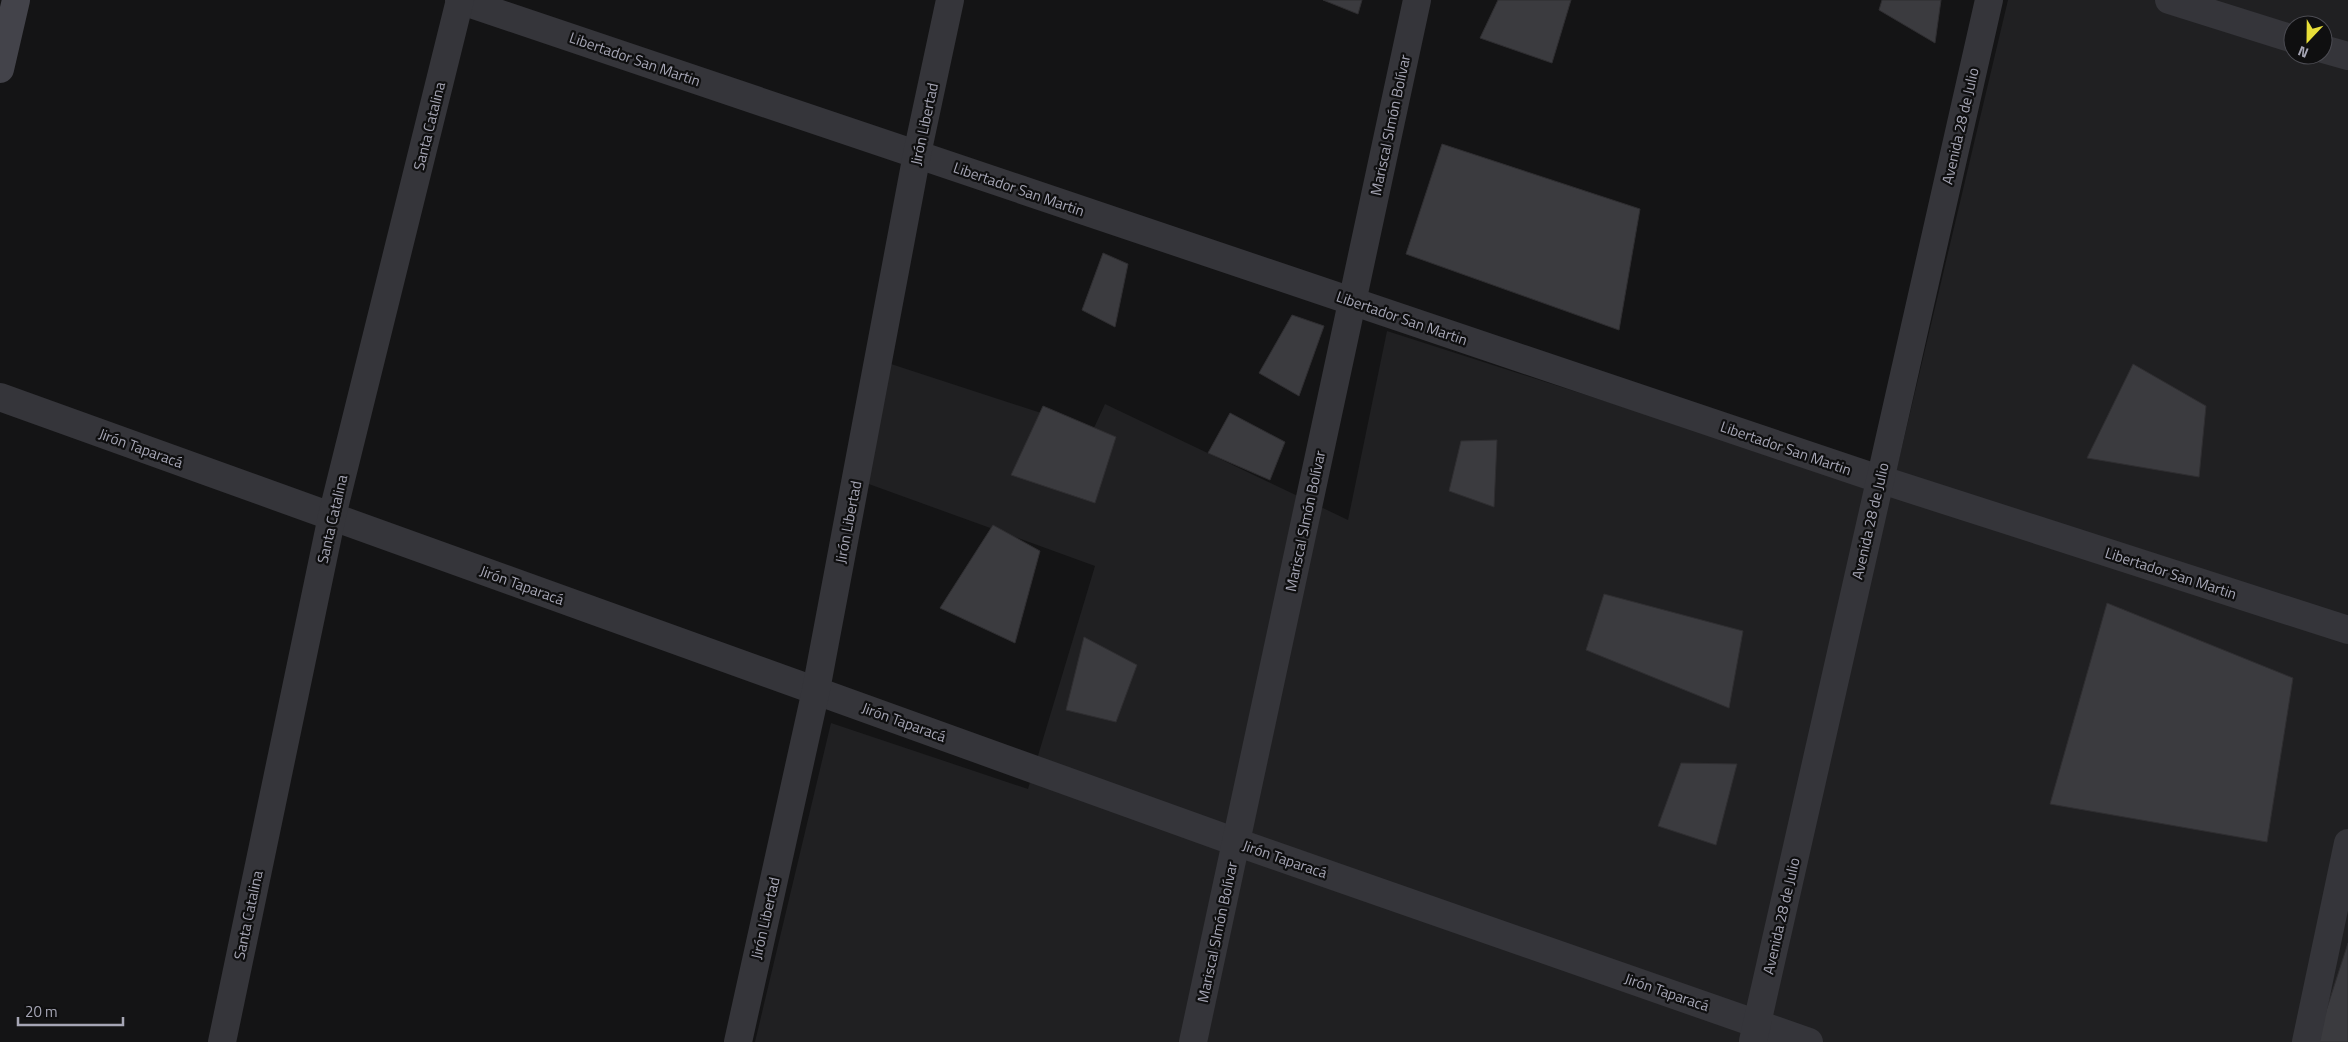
<svg xmlns="http://www.w3.org/2000/svg" width="2348" height="1042" font-family="'Titillium Web',sans-serif">
  <rect width="100%" height="100%" fill="#141415"/>
  <!-- built -->
  <path fill="#202022" fill-rule="evenodd" d="M2008,0h340v1042h-1593l76,-319 197,66 67,-223 -229,-83 25,-119 202,66 12,-26 243,116 39,-189 504,162zM2293,25h30v30h-30z"/>
  <!-- building -->
  <g fill="#3b3b3f" stroke="#2f2e31">
    <polygon points="1323,0 1362,0 1358,14"/>
    <polygon points="1498,0 1571,0 1552,63 1480,38"/>
    <polygon points="1882,0 1941,0 1935,43 1879,10"/>
    <polygon points="1442,144 1640,209 1619,330 1406,254"/>
    <polygon points="1103,253 1128,264 1115,327 1082,310"/>
    <polygon points="1292,315 1324,326 1299,396 1259,373"/>
    <polygon points="2133,364 2206,406 2199,477 2087,458"/>
    <polygon points="1043,406 1116,437 1095,503 1011,475"/>
    <polygon points="1230,413 1285,442 1270,480 1208,453"/>
    <polygon points="1497,440 1494,507 1449,491 1461,441"/>
    <polygon points="993,525 1040,551 1015,643 940,608"/>
    <polygon points="1604,594 1743,631 1729,708 1586,650"/>
    <polygon points="2107,603 2293,678 2267,842 2050,804"/>
    <polygon points="1084,637 1137,665 1116,722 1066,710"/>
    <polygon points="1681,763 1737,764 1716,845 1658,826"/>
    <polygon points="2348,943 2348,1042 2316,1042"/>
  </g>
  <g fill="none" stroke-linecap="round" stroke-linejoin="round">
    <!-- street -->
    <g stroke="#35353a" stroke-width="28">
      <polyline points="459,0 1879,479 2348,630"/>
      <polyline points="2169,0 2293,39"/>
      <polyline points="2323,49 2348,56"/>
      <polyline points="0,397 1236,842 1809,1042"/>
      <polyline points="1753,1041 1989,0"/>
      <polyline points="222,1042 332,516 460,0"/>
      <polyline points="738,1042 816,690 917,154 950,0"/>
      <polyline points="1193,1042 1417,0"/>
      <polyline points="2306,1042 2348,843"/>
    </g>
    <!-- secondary -->
    <polyline stroke="#43434a" stroke-width="28" points="0,69 16,0"/>
  </g>
  <g text-anchor="middle" dominant-baseline="central" stroke-width="4.5" stroke-linejoin="round" paint-order="stroke">
    <!-- street labels -->
    <g font-size="15" fill="#a6a6b5" stroke="#0f0f10">
      <text transform="translate(635 59) rotate(19)">Libertador San Martin</text>
      <text transform="translate(924 124) rotate(-78)">Jirón Libertad</text>
      <text transform="translate(1390 125) rotate(-78)">Mariscal SImón Bolívar</text>
      <text transform="translate(429 126) rotate(-76)">Santa Catalina</text>
      <text transform="translate(1960 126) rotate(-77)">Avenida 28 de Julio</text>
      <text transform="translate(1019 189) rotate(19)">Libertador San Martin</text>
      <text transform="translate(1402 318) rotate(19)">Libertador San Martin</text>
      <text transform="translate(141 448) rotate(20)">Jirón Taparacá</text>
      <text transform="translate(1786 448) rotate(19)">Libertador San Martin</text>
      <text transform="translate(332 519) rotate(-77)">Santa Catalina</text>
      <text transform="translate(1305 521) rotate(-78)">Mariscal SImón Bolívar</text>
      <text transform="translate(1870 521) rotate(-77)">Avenida 28 de Julio</text>
      <text transform="translate(848 522) rotate(-79)">Jirón Libertad</text>
      <text transform="translate(2171 573) rotate(18)">Libertador San Martin</text>
      <text transform="translate(522 585) rotate(20)">Jirón Taparacá</text>
      <text transform="translate(904 722) rotate(20)">Jirón Taparacá</text>
      <text transform="translate(1285 859) rotate(19)">Jirón Taparacá</text>
      <text transform="translate(248 915) rotate(-78)">Santa Catalina</text>
      <text transform="translate(1781 916) rotate(-77)">Avenida 28 de Julio</text>
      <text transform="translate(765 918) rotate(-77)">Jirón Libertad</text>
      <text transform="translate(1217 932) rotate(-78)">Mariscal SImón Bolívar</text>
      <text transform="translate(1667 992) rotate(19)">Jirón Taparacá</text>
    </g>
  </g>
  <!-- north arrow -->
  <g transform="translate(2308 40) rotate(202)"><circle r="24" fill="#0f0f10" stroke="#4b4b52"/>
  <path d="M0-4L9 19L0 12L-9 19Z" fill="#e8df39"/>
  <text y="-8" font-size="14" font-weight="bold" text-anchor="middle" fill="#a6a6b5">N</text>
  </g>
  <!-- scale -->
  <path d="M18 1017v8h105v-8" fill="none" stroke="#a6a6b5" stroke-width="2.5"/>
  <text x="25" y="1017" font-size="15" fill="#a6a6b5" stroke="#0f0f10" stroke-width="4" paint-order="stroke">20 m</text>
</svg>
